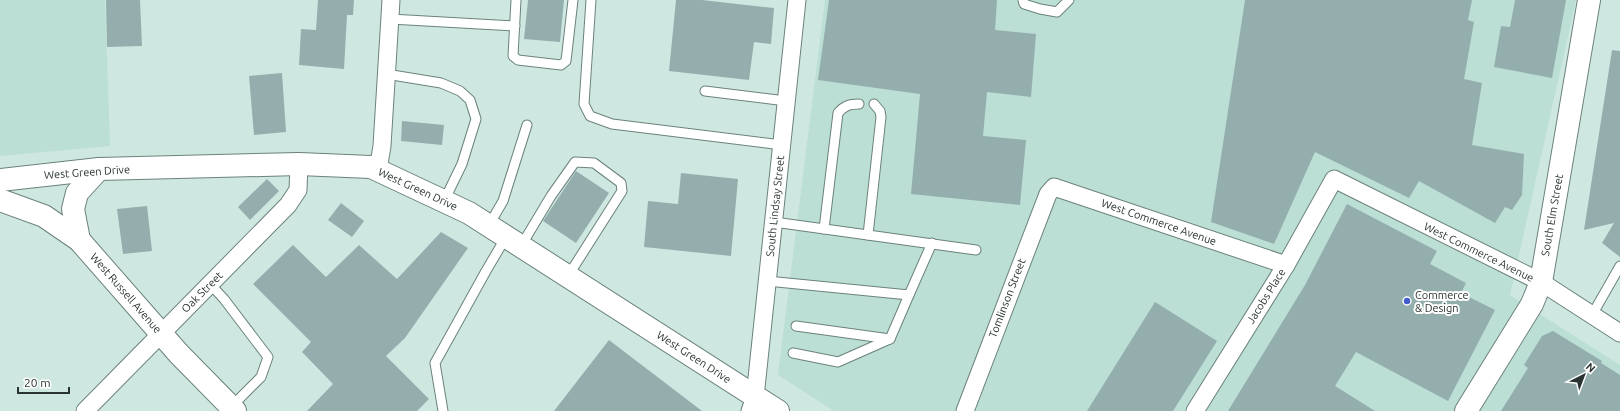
<svg xmlns="http://www.w3.org/2000/svg" width="1620" height="411" font-family="Ubuntu,sans-serif">
  <rect width="100%" height="100%" fill="#cee8e1"/>
  <!-- built -->
  <g fill="#bbded5">
    <polygon points="0,0 105,0 110,146 0,156"/>
    <polygon points="825,0 1576,0 1510,295 1620,365 1620,411 834,411 778,375"/>
  </g>
  <!-- building -->
  <g fill="#94aeae">
    <polygon points="106,0 140,0 142,46 107,47"/>
    <polygon points="318,0 354,0 353,15 347,15 344,69 299,65 301,29 316,30"/>
    <polygon points="528,0 564,0 560,42 524,39"/>
    <polygon points="676,0 702,0 774,8 771,44 754,42 749,80 669,71"/>
    <polygon points="829,0 997,0 995,30 1036,34 1031,97 987,92 983,136 1026,140 1020,205 911,194 920,94 818,80"/>
    <polygon points="1245,0 1472,0 1468,20 1474,22 1464,79 1482,83 1472,145 1524,154 1522,195 1512,210 1505,207 1495,223 1419,181 1409,198 1315,152 1274,244 1211,222"/>
    <polygon points="1515,0 1566,0 1552,78 1494,67 1501,26 1510,27"/>
    <polygon points="1612,50 1620,51 1620,257 1602,243 1614,223 1584,230"/>
    <polygon points="282,73 286,132 254,135 249,76"/>
    <polygon points="402,121 444,125 442,145 401,141"/>
    <polygon points="576,171 609,193 576,243 543,221"/>
    <polygon points="681,173 738,179 731,256 644,247 648,201 678,204"/>
    <polygon points="267,179 279,191 250,220 238,207"/>
    <polygon points="341,203 364,221 352,237 328,220"/>
    <polygon points="1347,204 1437,251 1430,264 1466,283 1461,293 1495,310 1448,401 1356,352 1335,386 1375,411 1228,411 1305,285"/>
    <polygon points="147,206 152,251 123,254 117,209"/>
    <polygon points="441,232 468,248 405,338 386,356 429,399 417,411 307,411 333,384 302,352 311,342 253,284 293,245 326,277 359,245 397,279"/>
    <polygon points="1155,302 1217,341 1173,411 1087,411"/>
    <polygon points="1553,331 1602,361 1601,363 1620,375 1620,411 1501,411 1528,368 1524,365 1542,336"/>
    <polygon points="609,340 702,411 554,411"/>
  </g>
  <g fill="none" stroke-linecap="round" stroke-linejoin="round">
    <defs>
      <g id="service">
        <polyline points="516,0 513,56 518,60 561,65 566,61 573,0"/>
        <polyline points="591,0 584,104 590,116 612,124 782,145"/>
        <polyline points="1023,0 1024,4 1040,9 1057,12 1069,0"/>
        <polyline points="390,19 515,26"/>
        <polyline points="386,74 441,83 460,91 470,100 476,119 462,164 444,201"/>
        <polyline points="705,91 786,101"/>
        <polyline points="774,222 976,250"/>
        <polyline points="489,225 503,201 527,125"/>
        <path d="M824,229l14,-116c6,-7 11,-9 21,-9"/>
        <polyline points="868,235 881,117 880,111 874,104"/>
        <polyline points="521,246 551,196 575,162 594,163 621,183 622,191 568,276"/>
        <polyline points="767,281 909,295 932,243"/>
        <polyline points="210,284 224,299 268,357 261,377 231,407"/>
        <polyline points="1592,315 1620,266"/>
        <polyline points="890,339 909,295"/>
        <polyline points="793,353 838,362 890,339 796,326"/>
        <polyline points="443,411 435,363 486,271 506,237"/>
      </g>
      <g id="minor">
        <polyline points="378,170 382,146 391,0"/>
        <polyline points="85,411 288,205 298,190 299,164"/>
        <polyline points="750,411 755,397 797,0"/>
        <polyline points="965,411 1048,194 1054,187 1286,265"/>
        <polyline points="1195,411 1286,265 1334,179 1541,282 1620,333"/>
      </g>
      <polyline id="tertiary" points="1466,411 1532,304 1541,282 1589,0"/>
      <g id="secondary">
        <polyline points="0,180 99,169 299,164 371,167 469,213 778,411"/>
        <polyline points="0,200 44,216 79,240 179,354 235,411"/>
        <polyline points="79,240 73,209 77,193 99,169"/>
      </g>
    </defs>
    <!-- service casing -->
    <use href="#service" stroke="#6b827c" stroke-width="11"/>
    <!-- minor casing -->
    <use href="#minor" stroke="#6b827c" stroke-width="19"/>
    <!-- tertiary casing -->
    <use href="#tertiary" stroke="#6b827c" stroke-width="24"/>
    <!-- secondary casing -->
    <use href="#secondary" stroke="#6b827c" stroke-width="24"/>
    <!-- service -->
    <use href="#service" stroke="#fff" stroke-width="9"/>
    <!-- minor -->
    <use href="#minor" stroke="#fff" stroke-width="17"/>
    <!-- tertiary -->
    <use href="#tertiary" stroke="#fff" stroke-width="22"/>
    <!-- secondary -->
    <use href="#secondary" stroke="#fff" stroke-width="22"/>
  </g>
  <!-- markers -->
  <circle fill="#425bce" stroke="#fff" stroke-width="1.5" cx="1407" cy="301" r="4"/>
  <g text-anchor="middle" dominant-baseline="central" stroke-width="4" stroke-linejoin="round" paint-order="stroke">
    <!-- street labels -->
    <g font-size="11" fill="#293331" stroke="#fff">
      <text transform="translate(87 172) rotate(-4)">West Green Drive</text>
      <text transform="translate(418 189) rotate(25)">West Green Drive</text>
      <text transform="translate(775 206) rotate(-84)">South Lindsay Street</text>
      <text transform="translate(1552 215) rotate(-80)">South Elm Street</text>
      <text transform="translate(1159 222) rotate(19)">West Commerce Avenue</text>
      <text transform="translate(1479 252) rotate(26)">West Commerce Avenue</text>
      <text transform="translate(202 292) rotate(-45)">Oak Street</text>
      <text transform="translate(126 293) rotate(49)">West Russell Avenue</text>
      <text transform="translate(1266 296) rotate(-58)">Jacobs Place</text>
      <text transform="translate(1007 298) rotate(-69)">Tomlinson Street</text>
      <text transform="translate(694 357) rotate(33)">West Green Drive</text>
    </g>
    <!-- poi labels -->
    <g font-size="11" fill="#293331" stroke="#fff" text-anchor="start">
      <text x="1415" y="295">Commerce<tspan x="1415" dy="13">&amp; Design</tspan></text>
    </g>
  </g>
  <!-- north arrow -->
  <g transform="translate(1584 375) rotate(42)" stroke="#ffffff" stroke-width="3" paint-order="stroke">
  <path d="M0-3L7 15L0 10L-7 15Z" fill="#293331"/>
  <text y="-6" font-size="11" font-weight="bold" text-anchor="middle" fill="#293331">N</text>
  </g>
  <!-- scale -->
  <path d="M18 387v6h51v-6" fill="none" stroke="#293331" stroke-width="2"/>
  <text x="24" y="387" font-size="12" fill="#293331" stroke="#ffffff" stroke-width="3" paint-order="stroke">20 m</text>
</svg>
